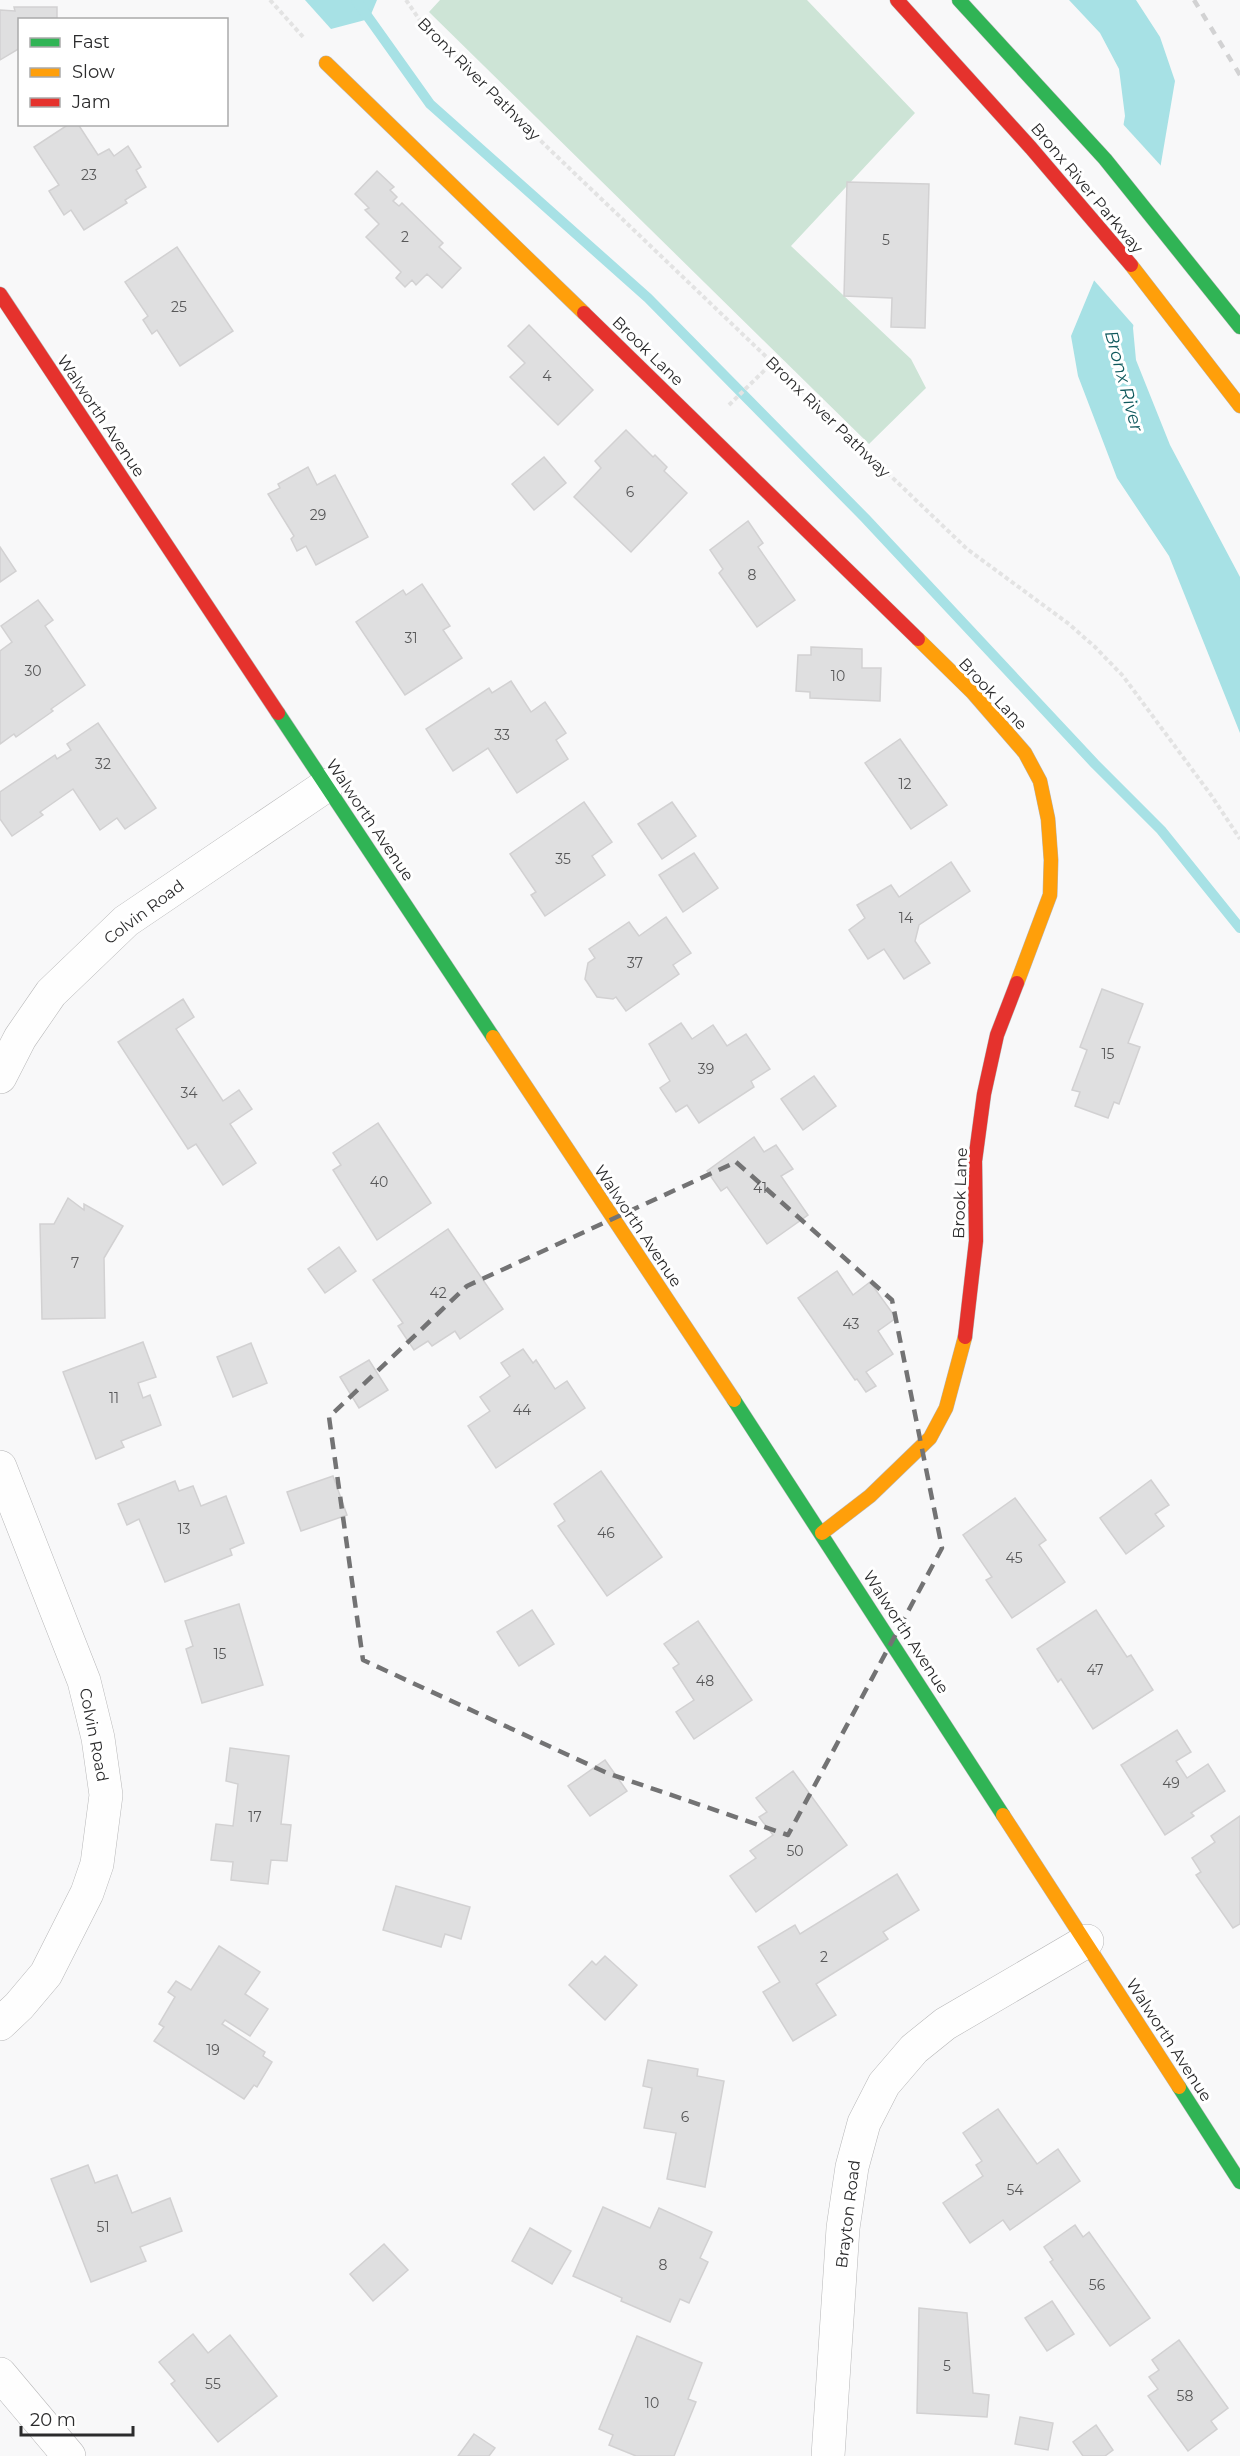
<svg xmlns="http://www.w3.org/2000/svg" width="1240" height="2456" font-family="Montserrat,sans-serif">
  <rect width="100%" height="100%" fill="#f8f8f9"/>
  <!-- green -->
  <polygon fill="#cde4d6" points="440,0 807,0 915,113 791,246 911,359 926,388 869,444 429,12"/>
  <!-- water -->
  <g fill="#a7e1e5">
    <polygon points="305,0 377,0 369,19 331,29"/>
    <polygon points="1069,0 1136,0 1160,37 1175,81 1133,328 1136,360 1170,445 1240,577 1240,733 1169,556 1117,478 1078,376 1071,336 1098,271 1125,116 1119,69 1100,33"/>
  </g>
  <!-- pier -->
  <polygon fill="#f8f8f9" points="1121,122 1163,168 1136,328 1092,278"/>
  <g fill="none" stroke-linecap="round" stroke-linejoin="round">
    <!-- stream -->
    <polyline stroke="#a7e1e5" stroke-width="10" points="356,0 430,104 648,298 865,518 1095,764 1161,830 1240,928"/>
  </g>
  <!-- building -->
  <g fill="#dfdfe0" stroke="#d2d1d2" stroke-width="1.5">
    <polygon points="14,7 57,7 57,20 20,20 20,48 0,60 0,10 15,11"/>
    <polygon points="69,124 78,124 98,155 109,149 114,156 128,146 141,167 136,170 146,187 125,200 127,203 84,230 71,210 64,215 49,191 59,185 34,147"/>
    <polygon points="377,171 394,187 390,190 397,197 393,201 399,206 402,203 443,243 439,247 461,268 442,288 427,274 416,285 412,280 405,287 396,278 401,272 366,237 379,224 365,210 369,208 355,194"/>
    <polygon points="847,182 929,184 925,328 891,327 892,298 844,296"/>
    <polygon points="177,247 233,331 180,366 157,330 152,334 143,320 148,316 125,282"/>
    <polygon points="529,325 593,390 558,425 510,377 525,363 508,346"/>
    <polygon points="626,430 653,457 655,455 667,467 664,471 687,493 631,552 574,497 601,468 595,461"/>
    <polygon points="544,457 566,483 534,510 512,484"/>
    <polygon points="308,467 317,485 335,475 368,537 316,565 306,546 297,551 291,539 294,536 268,494 280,488 278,484"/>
    <polygon points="748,521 763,543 758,547 795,600 757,627 719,573 723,569 710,550"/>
    <polygon points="0,547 16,571 0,582"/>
    <polygon points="422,584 450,626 443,630 462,658 405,695 356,622 403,590 406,595"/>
    <polygon points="38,600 53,620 45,626 85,685 51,709 53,711 16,737 14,734 0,744 0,651 12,642 1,626"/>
    <polygon points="811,647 862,649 862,668 881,668 880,701 810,698 810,692 796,691 798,655 811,655"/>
    <polygon points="511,681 531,712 545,702 566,733 556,740 568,759 517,793 488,748 453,771 426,729 489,688 492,693"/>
    <polygon points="98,723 156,808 125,829 117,818 100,830 73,789 40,812 43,815 12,836 0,819 0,792 55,755 57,759 71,750 67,744"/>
    <polygon points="900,739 947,805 911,829 865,763"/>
    <polygon points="584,802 612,842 592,856 605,875 545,916 531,895 536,892 510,854"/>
    <polygon points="672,802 696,836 662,859 638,824"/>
    <polygon points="694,853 718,888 683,912 659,875"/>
    <polygon points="951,862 970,891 919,925 915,941 930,963 904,979 884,949 868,959 849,930 865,918 857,905 891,885 899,897"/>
    <polygon points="666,917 691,953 673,965 679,974 626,1011 616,997 613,999 597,997 585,979 588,963 595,958 589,949 629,922 639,936"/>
    <polygon points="1102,989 1143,1004 1128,1043 1140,1047 1119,1104 1114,1102 1108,1118 1075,1106 1080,1092 1072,1090 1087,1050 1080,1047"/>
    <polygon points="183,999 194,1017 176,1029 223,1101 239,1090 252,1109 230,1124 256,1163 223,1185 196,1144 188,1149 118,1042"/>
    <polygon points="681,1023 692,1039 713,1025 727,1046 746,1034 770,1069 751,1081 754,1087 699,1123 687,1105 676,1112 660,1088 670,1081 649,1044"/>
    <polygon points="814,1076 836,1106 803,1130 781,1099"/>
    <polygon points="378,1123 431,1203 377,1240 333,1170 341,1165 333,1153"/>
    <polygon points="754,1137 764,1152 776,1145 793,1169 781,1176 808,1215 767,1244 727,1187 721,1191 707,1171"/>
    <polygon points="68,1198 84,1210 84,1204 123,1226 104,1258 105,1318 42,1319 40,1224 54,1224"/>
    <polygon points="448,1229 503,1309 460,1339 455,1331 432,1346 428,1341 414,1350 398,1326 403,1323 373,1280"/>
    <polygon points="339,1247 356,1271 325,1293 308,1269"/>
    <polygon points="837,1271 853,1295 870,1282 896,1318 878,1331 893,1354 866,1372 876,1386 866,1392 857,1379 855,1380 798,1298"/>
    <polygon points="143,1342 156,1377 138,1383 143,1398 150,1395 161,1425 121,1441 124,1447 96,1459 63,1372"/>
    <polygon points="251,1343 267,1383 233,1397 217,1357"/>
    <polygon points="523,1349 533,1363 536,1360 555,1389 567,1381 585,1408 496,1468 468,1426 490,1411 480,1397 510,1376 501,1363"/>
    <polygon points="369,1360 388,1390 359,1408 340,1377"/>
    <polygon points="601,1471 662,1557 607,1596 558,1526 565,1521 554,1504"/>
    <polygon points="333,1476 347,1515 301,1531 287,1492"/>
    <polygon points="1151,1480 1169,1505 1155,1514 1164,1526 1126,1554 1100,1518"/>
    <polygon points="175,1481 179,1491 193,1486 201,1506 226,1496 244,1543 230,1549 232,1555 165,1582 139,1519 127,1525 118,1504"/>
    <polygon points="1015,1498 1046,1540 1039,1545 1065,1582 1012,1618 986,1580 992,1577 963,1535"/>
    <polygon points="239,1604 263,1685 202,1703 186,1649 193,1646 185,1621"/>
    <polygon points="532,1610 554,1644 519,1666 497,1632"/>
    <polygon points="1096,1610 1127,1657 1131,1655 1153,1690 1093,1729 1061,1679 1058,1682 1037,1649"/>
    <polygon points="698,1621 752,1700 694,1739 676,1712 694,1700 673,1668 679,1664 664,1644"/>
    <polygon points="1177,1730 1191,1752 1176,1761 1187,1778 1208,1764 1225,1791 1191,1813 1194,1816 1165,1835 1121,1765"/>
    <polygon points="230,1748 289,1756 281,1824 291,1825 287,1861 271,1860 268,1884 231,1880 233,1862 211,1860 216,1824 233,1826 238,1784 226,1781"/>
    <polygon points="605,1760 627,1791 590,1816 568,1786"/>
    <polygon points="793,1771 847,1845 756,1912 730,1876 756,1858 750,1851 773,1835 759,1817 767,1812 756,1798"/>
    <polygon points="1240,1816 1240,1924 1233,1928 1196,1875 1201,1872 1192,1858 1215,1842 1211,1836"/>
    <polygon points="897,1874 919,1910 883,1932 888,1939 816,1984 836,2015 793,2041 763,1992 780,1982 758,1947 795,1925 800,1934"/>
    <polygon points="396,1886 470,1907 461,1939 445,1934 441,1947 383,1930"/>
    <polygon points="219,1946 260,1972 245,1994 268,2009 250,2036 225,2020 222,2024 265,2052 263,2056 272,2062 257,2087 254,2085 244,2099 154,2041 164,2027 159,2024 175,1997 168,1992 176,1981 191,1990"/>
    <polygon points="605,1956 637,1985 605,2020 569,1985 592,1961 596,1965"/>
    <polygon points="648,2060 698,2069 697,2076 724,2081 705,2187 667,2179 676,2133 644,2128 652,2088 643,2086"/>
    <polygon points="998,2109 1037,2164 1058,2149 1080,2181 1010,2230 1003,2220 970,2243 943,2203 983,2176 976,2165 982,2161 963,2133"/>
    <polygon points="88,2165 95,2183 117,2175 132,2213 170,2198 182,2231 140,2247 146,2261 91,2282 51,2179"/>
    <polygon points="603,2207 650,2228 659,2208 712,2232 700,2258 708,2262 689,2303 680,2299 670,2322 621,2301 622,2298 573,2276"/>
    <polygon points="1075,2225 1083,2237 1089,2232 1150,2318 1110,2346 1050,2262 1053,2260 1044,2247"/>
    <polygon points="530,2228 571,2251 552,2284 512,2261"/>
    <polygon points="384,2244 408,2270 373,2301 350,2274"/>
    <polygon points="1052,2301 1074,2334 1047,2351 1025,2318"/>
    <polygon points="919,2308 967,2313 973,2393 989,2395 987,2417 917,2413"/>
    <polygon points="193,2334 208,2353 230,2335 277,2396 218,2442 171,2384 175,2381 159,2362"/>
    <polygon points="637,2336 702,2363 688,2399 696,2402 674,2456 636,2456 609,2445 613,2435 599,2429"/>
    <polygon points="1179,2340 1228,2408 1211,2421 1217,2429 1188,2451 1148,2396 1158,2389 1149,2377 1159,2370 1152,2360"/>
    <polygon points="1020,2417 1053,2423 1048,2450 1015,2444"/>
    <polygon points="1096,2425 1113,2450 1105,2456 1083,2456 1073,2442"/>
    <polygon points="474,2434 495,2448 489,2456 458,2456"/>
  </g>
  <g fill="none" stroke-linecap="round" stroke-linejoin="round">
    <defs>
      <g id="street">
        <polyline points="0,1077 20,1038 51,993 126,921 327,785"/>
        <polyline points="0,1467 84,1681 98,1738 106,1795 97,1864 87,1893 46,1974 19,2006 0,2024"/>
        <polyline points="0,2374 69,2456"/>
        <polyline points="828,2456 843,2228 852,2167 864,2123 884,2084 914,2049 945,2024 1087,1941"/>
      </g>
      <g id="fast">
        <polyline points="959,0 1105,159 1240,327"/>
        <polyline points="278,713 493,1037"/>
        <polyline points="734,1400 1003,1815"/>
        <polyline points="1179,2087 1240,2182"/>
      </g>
      <g id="slow">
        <polyline points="326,63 584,313"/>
        <polyline points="1131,265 1240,406"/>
        <polyline points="918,639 973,693 1025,753 1040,781 1048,819 1051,860 1050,895 1017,983"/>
        <polyline points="493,1037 734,1400"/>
        <polyline points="822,1533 870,1496 930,1438 946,1408 965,1337"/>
        <polyline points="1003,1815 1179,2087"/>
      </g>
      <g id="jam">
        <polyline points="897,0 1031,148 1131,265"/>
        <polyline points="0,294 278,713"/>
        <polyline points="584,313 918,639"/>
        <polyline points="965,1337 976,1241 975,1161 984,1094 997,1035 1017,983"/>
      </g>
    </defs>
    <!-- street casing -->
    <use href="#street" stroke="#b7b7b8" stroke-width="34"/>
    <!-- fast casing -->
    <use href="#fast" stroke="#b7b7b8" stroke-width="15"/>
    <!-- slow casing -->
    <use href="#slow" stroke="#b7b7b8" stroke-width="15"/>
    <!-- jam casing -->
    <use href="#jam" stroke="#b7b7b8" stroke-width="15"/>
    <!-- path -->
    <g stroke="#e3e3e3" stroke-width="4" stroke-dasharray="4.5 3" stroke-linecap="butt">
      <polyline points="270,0 304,38"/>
      <polyline points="406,0 419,19 545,145 967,549 1069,624 1095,647 1123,676 1211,795 1240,839"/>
      <polyline points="729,405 772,363"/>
    </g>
    <!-- street -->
    <use href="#street" stroke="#fefefe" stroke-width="33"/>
    <!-- fast -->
    <use href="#fast" stroke="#30b455" stroke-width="14"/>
    <!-- slow -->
    <use href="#slow" stroke="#ff9f0a" stroke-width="14"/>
    <!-- jam -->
    <use href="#jam" stroke="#e5322d" stroke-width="14"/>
    <!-- rail -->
    <polyline stroke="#d2d2d3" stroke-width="4.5" stroke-dasharray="8 8" stroke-linecap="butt" points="1194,0 1240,75"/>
  </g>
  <!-- marked area -->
  <path fill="none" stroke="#737374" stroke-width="4.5" stroke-dasharray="12 8" stroke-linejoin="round" d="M736,1162l156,138 50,248 -154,287 -181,-62 -244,-113 -34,-243 138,-131z"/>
  <g text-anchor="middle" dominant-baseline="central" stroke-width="6" stroke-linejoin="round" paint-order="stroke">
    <!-- number labels -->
    <g font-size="14" fill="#585859">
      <text x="89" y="175">23</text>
      <text x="405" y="237">2</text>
      <text x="886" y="240">5</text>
      <text x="179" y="307">25</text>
      <text x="547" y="376">4</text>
      <text x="630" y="492">6</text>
      <text x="318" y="515">29</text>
      <text x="752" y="575">8</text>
      <text x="411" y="638">31</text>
      <text x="33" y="671">30</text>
      <text x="838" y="676">10</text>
      <text x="502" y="735">33</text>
      <text x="103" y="764">32</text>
      <text x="905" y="784">12</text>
      <text x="563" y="859">35</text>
      <text x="906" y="918">14</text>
      <text x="635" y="963">37</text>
      <text x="1108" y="1054">15</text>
      <text x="706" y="1069">39</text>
      <text x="189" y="1093">34</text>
      <text x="379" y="1182">40</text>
      <text x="760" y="1188">41</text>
      <text x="75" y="1263">7</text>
      <text x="438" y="1293">42</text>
      <text x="851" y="1324">43</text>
      <text x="114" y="1398">11</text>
      <text x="522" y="1410">44</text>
      <text x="184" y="1529">13</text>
      <text x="606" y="1533">46</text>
      <text x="1014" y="1558">45</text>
      <text x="220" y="1654">15</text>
      <text x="1095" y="1670">47</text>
      <text x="705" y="1681">48</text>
      <text x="1171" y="1783">49</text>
      <text x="255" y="1817">17</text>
      <text x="795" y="1851">50</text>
      <text x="824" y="1957">2</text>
      <text x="213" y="2050">19</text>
      <text x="685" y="2117">6</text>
      <text x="1015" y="2190">54</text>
      <text x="103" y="2227">51</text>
      <text x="663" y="2265">8</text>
      <text x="1097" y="2285">56</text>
      <text x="947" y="2366">5</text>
      <text x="213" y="2384">55</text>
      <text x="1185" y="2396">58</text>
      <text x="652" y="2403">10</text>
    </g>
    <!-- street labels -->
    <g font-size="16" fill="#2b2b2c" stroke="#fff">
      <text transform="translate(479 79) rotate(45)">Bronx River Pathway</text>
      <text transform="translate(1087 188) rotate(50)">Bronx River Parkway</text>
      <text transform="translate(648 351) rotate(44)">Brook Lane</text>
      <text transform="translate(101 416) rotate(56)">Walworth Avenue</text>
      <text transform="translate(828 417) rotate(44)">Bronx River Pathway</text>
      <text transform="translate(993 694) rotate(47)">Brook Lane</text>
      <text transform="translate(370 820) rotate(56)">Walworth Avenue</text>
      <text transform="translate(144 912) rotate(-37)">Colvin Road</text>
      <text transform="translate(960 1193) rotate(-88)">Brook Lane</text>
      <text transform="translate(638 1226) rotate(56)">Walworth Avenue</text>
      <text transform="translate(906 1632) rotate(57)">Walworth Avenue</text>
      <text transform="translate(94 1735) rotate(79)">Colvin Road</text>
      <text transform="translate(1169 2040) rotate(57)">Walworth Avenue</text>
      <text transform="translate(848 2214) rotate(-83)">Brayton Road</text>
    </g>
    <!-- water labels -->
    <g font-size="18" font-style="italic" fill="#10595d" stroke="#fff">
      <text transform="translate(1124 381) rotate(75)">Bronx River</text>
    </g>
  </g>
  <!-- legend -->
  <rect x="18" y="18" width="210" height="108" fill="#ffffff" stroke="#aaaaab" stroke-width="1.5"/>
  <rect x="30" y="38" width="30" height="9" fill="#30b455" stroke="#aaaaab" stroke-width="1.5"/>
  <text x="72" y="48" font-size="18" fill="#2b2b2c">Fast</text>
  <rect x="30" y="68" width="30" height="9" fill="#ff9f0a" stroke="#aaaaab" stroke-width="1.5"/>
  <text x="72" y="78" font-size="18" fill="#2b2b2c">Slow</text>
  <rect x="30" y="98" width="30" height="9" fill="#e5322d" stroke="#aaaaab" stroke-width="1.5"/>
  <text x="72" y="108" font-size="18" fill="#2b2b2c">Jam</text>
  <!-- scale -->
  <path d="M21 2426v9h112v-9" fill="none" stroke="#2b2b2c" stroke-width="3"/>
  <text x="30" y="2426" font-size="18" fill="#2b2b2c" stroke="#ffffff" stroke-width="4.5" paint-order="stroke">20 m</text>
</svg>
